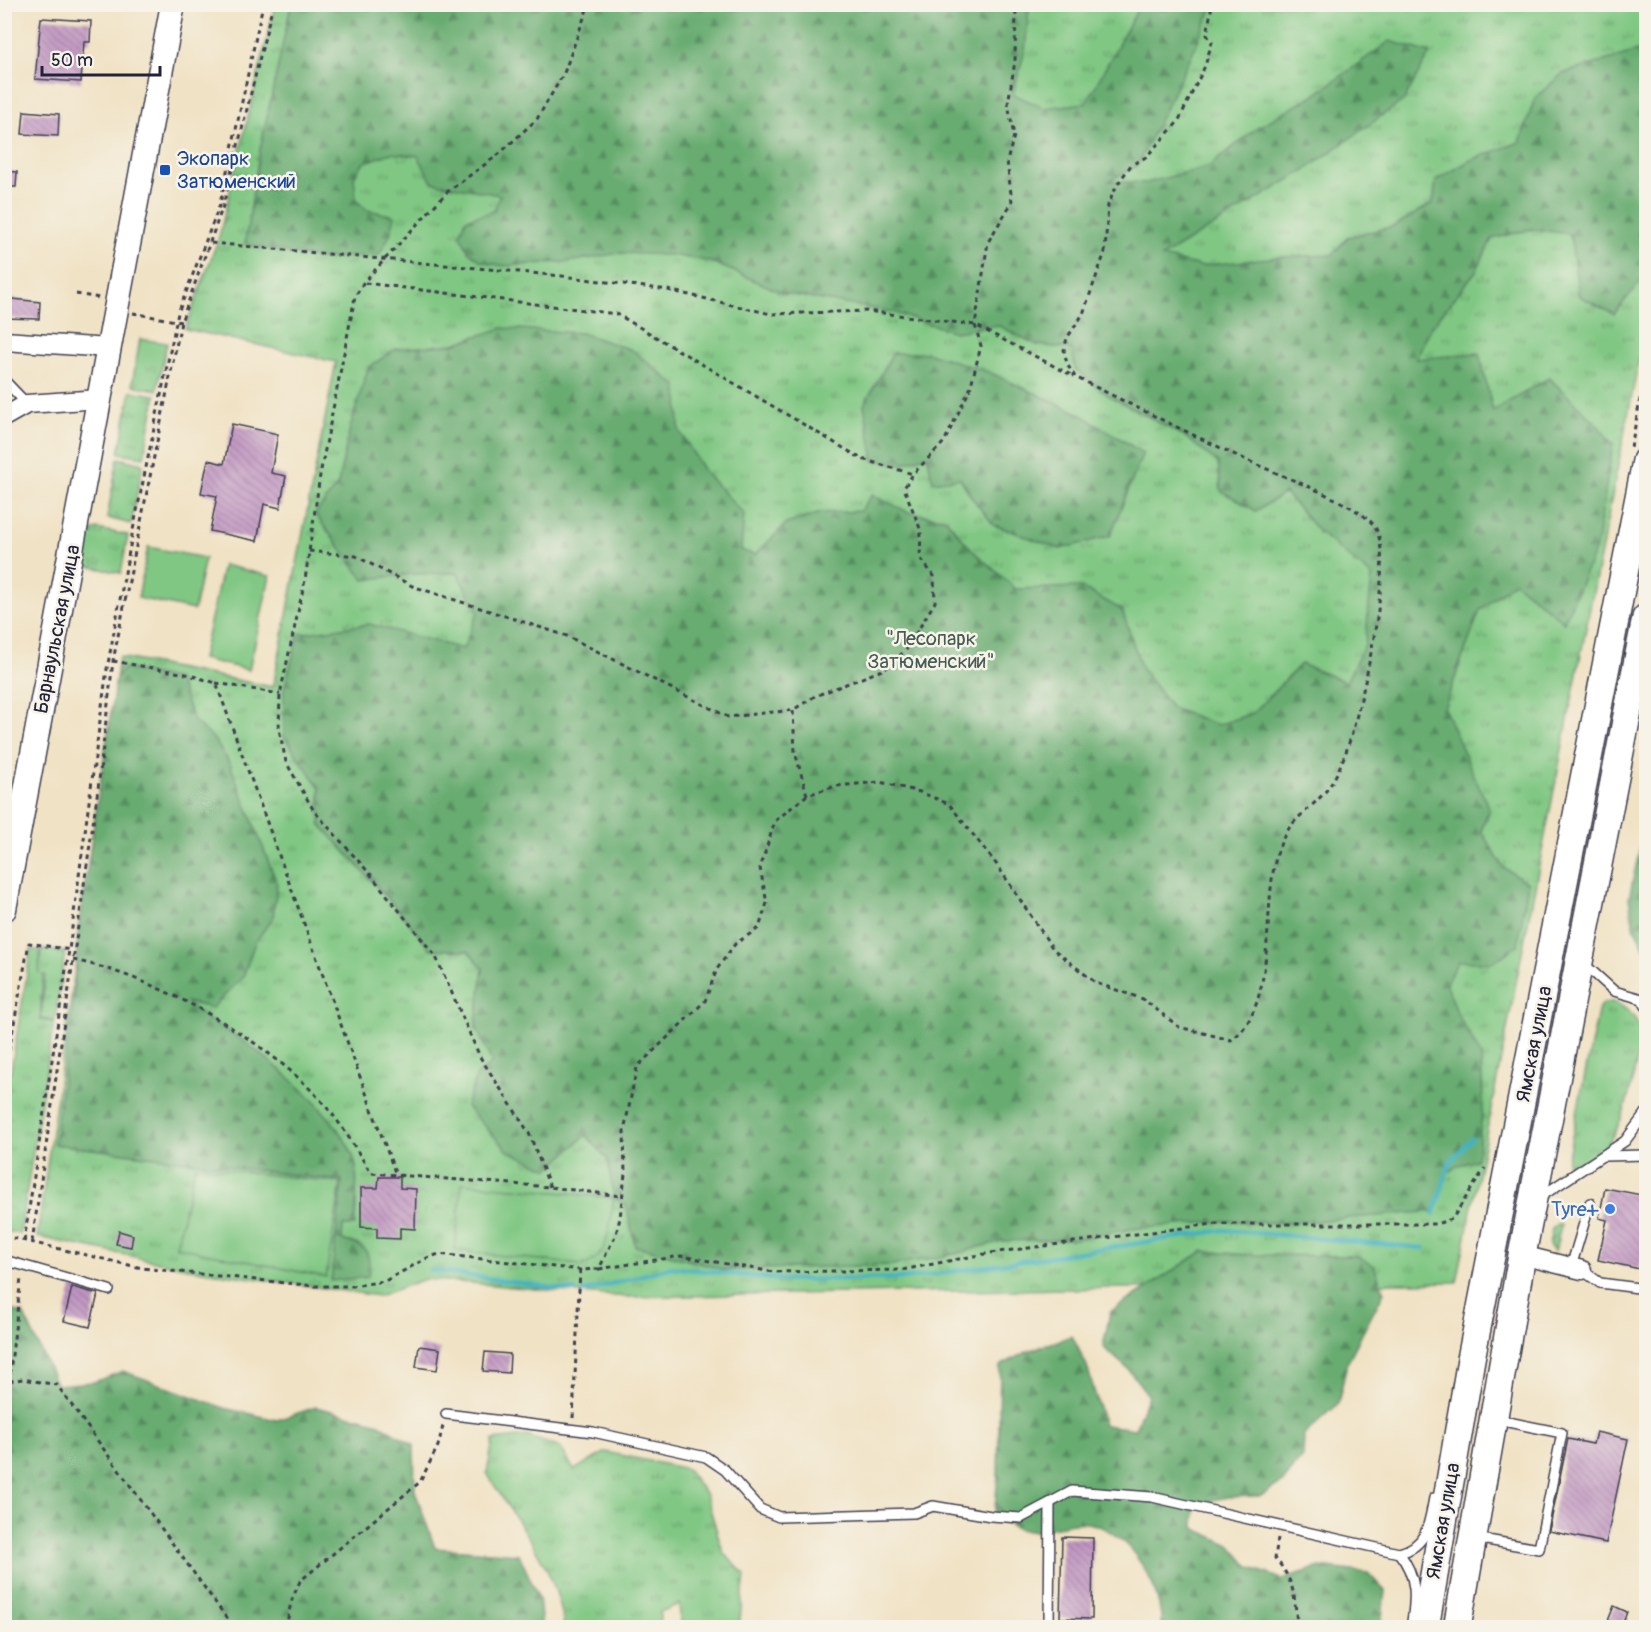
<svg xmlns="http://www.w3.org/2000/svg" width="1651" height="1632" font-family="Pangolin,sans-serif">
  <defs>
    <pattern id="grass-tufts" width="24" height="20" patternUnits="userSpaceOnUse" patternTransform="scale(1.5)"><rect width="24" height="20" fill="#80c783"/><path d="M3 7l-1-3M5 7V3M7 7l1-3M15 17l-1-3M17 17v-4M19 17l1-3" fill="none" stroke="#68a16c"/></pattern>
    <pattern id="forest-firs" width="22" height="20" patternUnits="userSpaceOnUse" patternTransform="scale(1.5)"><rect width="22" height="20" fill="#68ac71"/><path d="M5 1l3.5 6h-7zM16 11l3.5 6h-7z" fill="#558c5e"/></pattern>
    <pattern id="building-back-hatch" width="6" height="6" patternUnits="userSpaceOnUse" patternTransform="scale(1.5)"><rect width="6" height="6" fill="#bf94c1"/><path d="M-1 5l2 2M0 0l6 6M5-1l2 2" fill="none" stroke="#9b789e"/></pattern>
  </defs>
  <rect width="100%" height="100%" fill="#f7f3e8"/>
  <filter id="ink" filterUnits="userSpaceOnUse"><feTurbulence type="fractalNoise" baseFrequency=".0167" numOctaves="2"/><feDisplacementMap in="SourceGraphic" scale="12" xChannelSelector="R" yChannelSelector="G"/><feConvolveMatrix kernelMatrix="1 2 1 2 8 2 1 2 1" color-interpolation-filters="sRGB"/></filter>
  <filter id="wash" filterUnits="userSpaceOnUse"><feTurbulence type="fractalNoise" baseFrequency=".008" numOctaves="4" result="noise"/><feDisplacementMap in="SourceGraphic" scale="24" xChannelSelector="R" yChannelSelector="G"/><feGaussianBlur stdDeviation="1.35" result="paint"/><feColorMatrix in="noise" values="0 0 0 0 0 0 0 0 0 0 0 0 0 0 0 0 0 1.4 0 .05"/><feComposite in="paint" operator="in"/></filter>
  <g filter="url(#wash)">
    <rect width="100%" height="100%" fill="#f0e2c4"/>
    <!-- grass -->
    <g fill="url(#grass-tufts)" stroke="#51745f" stroke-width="1.5">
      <polygon points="275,5 1646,5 1646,324 1457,1282 627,1297 425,1279 379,1296 203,1271 37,1237 119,657 273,687 336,362 185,329 219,237"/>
      <polygon points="140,339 167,343 157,390 132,385"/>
      <polygon points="131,391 156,395 144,457 119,453"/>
      <polygon points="118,458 143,464 131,524 107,518"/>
      <polygon points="97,529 128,535 121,573 82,565 85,533"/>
      <polygon points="31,949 40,951 39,974 41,949 65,952 55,1021 41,1019 45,975 43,975 40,1020 54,1022 20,1234 5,1231 5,1106"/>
      <path d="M1613,1002c9,3 21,12 24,21 7,15 0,35 -3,50 -9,39 -19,86 -66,93l-1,-5 32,-154 5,-4z"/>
      <polygon points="1557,1225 1561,1225 1555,1252 1549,1245 1552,1229"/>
      <path d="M527,1436l34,12 13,22 32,-18 81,17 19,26 17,57 22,23 -6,52h-58l-2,-23 -19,8v15h-96c-6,-60 -48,-103 -77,-154l6,-33z"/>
    </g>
    <!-- forest -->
    <g fill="url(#forest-firs)" stroke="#456756" stroke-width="1.5">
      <polygon points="291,5 1024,5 1029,7 1025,50 1013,94 1044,108 1086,103 1140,5 1213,5 1192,54 1137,166 1109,181 1146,183 1208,167 1258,127 1316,94 1390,41 1430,53 1404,100 1305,170 1162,257 1201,266 1278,257 1332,255 1348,237 1395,226 1433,203 1436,180 1471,160 1520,142 1535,98 1562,74 1637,51 1646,53 1646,270 1645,276 1614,314 1579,296 1570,234 1532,229 1492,239 1476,271 1431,327 1416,359 1479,353 1493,411 1549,378 1593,420 1613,444 1596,548 1564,622 1514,582 1480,610 1444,708 1489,809 1481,831 1503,867 1528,883 1518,945 1492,963 1458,961 1446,983 1458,1015 1481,1055 1483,1104 1477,1160 1458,1165 1445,1175 1436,1211 1289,1223 1225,1221 1131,1229 1076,1239 1002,1241 946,1256 892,1265 725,1270 635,1246 626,1204 614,1199 608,1160 586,1135 549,1169 508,1151 466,1106 477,1074 492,1063 476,1027 483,968 468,951 430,949 400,912 320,824 320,788 284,737 284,688 299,634 369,624 463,649 478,612 457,573 411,574 364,580 315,514 338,484 351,424 368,368 395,349 454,344 502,328 581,333 632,350 678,387 679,430 704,471 744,514 741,550 755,555 786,524 821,513 860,511 872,495 908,512 946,519 972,550 1016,589 1081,587 1122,610 1142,669 1172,708 1218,725 1253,713 1301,664 1346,682 1365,644 1372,576 1319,532 1285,493 1256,511 1221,491 1218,463 1184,436 1108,395 1075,369 1072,349 1037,345 997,325 955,332 892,312 783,293 712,262 671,255 619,253 574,261 504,266 481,261 468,251 460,234 466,219 494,211 500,195 432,182 418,156 391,153 363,163 354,177 356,200 367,210 395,216 390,235 379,255 322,259 245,244 259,154"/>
      <polygon points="893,353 929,353 989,372 1082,415 1143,453 1110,536 1060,549 994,525 972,498 960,478 933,482 927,455 902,464 874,460 864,405"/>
      <path d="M124,668l54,12 16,41 19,17 17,26 47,119 -4,35 -18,24 -12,35 -31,31 -25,-6c15,16 31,23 49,34 37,25 106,82 119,126 4,16 0,46 0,64h-12l-1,14c24,6 30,10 26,37l-37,4 11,-100 -288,-37 18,-134 7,-87 37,-245z"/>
      <polygon points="1646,820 1646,951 1634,927 1629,898"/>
      <path d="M1203,1251l45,4 109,1 17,10 10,26 -37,71 -9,41 -34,31 -1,21 -19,25 -23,15 -34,1 -32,7 -1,24 36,17 19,22 33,12 38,-12 48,6 17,18 -4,36h-220c3,-38 -33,-99 -74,-104 -20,-3 -40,10 -59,8 -10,0 -24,-10 -34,-15l4,-41 2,-109 28,-15 44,-15 15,30 17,59 31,4 13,-34 -20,-26 -25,-22 7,-35z"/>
      <polygon points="5,1309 23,1313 57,1385 94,1382 123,1371 224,1408 277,1420 316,1407 376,1422 414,1445 415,1491 435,1548 519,1554 539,1599 542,1627 5,1627"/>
    </g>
    <!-- garden -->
    <g fill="#80c783" stroke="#51745f" stroke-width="1.5">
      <polygon points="148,547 205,558 194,610 138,598"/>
      <polygon points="223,565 270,576 249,670 202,659"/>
      <polygon points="195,1166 341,1183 326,1277 176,1247"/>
      <path d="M462,1183l152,15c-5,25 -3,64 -34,67l-125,-15z"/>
    </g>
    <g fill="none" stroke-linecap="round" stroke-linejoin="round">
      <!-- stream -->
      <g stroke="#43b2be" stroke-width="4.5">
        <polyline points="1434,1214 1450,1162 1472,1138"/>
        <polyline points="431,1270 575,1291"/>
        <polyline points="583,1292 671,1267 783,1280 910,1278 1224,1230 1425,1248"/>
      </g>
    </g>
    <g id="blocks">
      <!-- building -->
      <g fill="url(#building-back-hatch)">
        <polygon points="41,18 91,21 90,42 84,42 81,82 35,79"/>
        <polygon points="24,111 59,114 58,136 22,134"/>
        <polygon points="4,171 17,172 16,187 4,187"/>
        <polygon points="4,298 40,302 39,319 4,318"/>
        <polygon points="232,424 278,434 271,473 286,476 280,508 264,504 257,541 210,531 217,496 201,493 208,460 224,464"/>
        <polygon points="379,1177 400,1177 400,1188 416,1189 415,1229 400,1228 400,1239 377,1238 377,1228 361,1227 361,1188 378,1188"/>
        <polygon points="1605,1188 1647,1196 1647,1237 1640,1269 1598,1260 1607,1220 1599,1218"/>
        <polygon points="119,1231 133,1235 131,1247 116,1244"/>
        <polygon points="72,1287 98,1294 90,1327 64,1321"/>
        <polygon points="419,1346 440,1349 437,1370 416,1367"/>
        <polygon points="485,1352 510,1354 509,1373 483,1371"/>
        <polygon points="1596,1432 1628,1439 1606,1543 1549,1531 1568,1439 1593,1444"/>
        <polygon points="1062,1537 1093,1538 1092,1619 1060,1618"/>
        <polygon points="1614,1606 1627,1612 1621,1628 1605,1628"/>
      </g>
    </g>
  </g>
  <g filter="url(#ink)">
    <use href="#blocks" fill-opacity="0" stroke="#413f50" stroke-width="1.5"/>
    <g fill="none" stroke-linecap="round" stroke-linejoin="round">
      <defs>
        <g id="lane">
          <polyline points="4,380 27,404"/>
          <polyline points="1583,963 1614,991 1642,999 1646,1006"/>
          <polyline points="1605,1156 1646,1155"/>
          <polyline points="1540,1197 1625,1141 1646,1113"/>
          <polyline points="4,1260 109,1290"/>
          <polyline points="1571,1267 1590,1203"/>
          <polyline points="1582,1270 1600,1283 1646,1289"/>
          <path d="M446,1414l147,18 113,25 19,13 35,39 19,8 135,-4 19,-7 58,10 30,2 51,-27 80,6 247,56c29,-7 30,-30 35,-55"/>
          <polyline points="1475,1543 1487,1540 1539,1549 1562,1433 1508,1422 1498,1415"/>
          <path d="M1399,1553c19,24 17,45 12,75"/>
          <polyline points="1049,1628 1050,1504"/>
        </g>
        <g id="street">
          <polyline points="4,341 109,348"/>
          <polyline points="4,417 27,404 100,399"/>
          <polyline points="1522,1255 1582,1270"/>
        </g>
        <polyline id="secondary" points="4,909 173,4"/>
        <g id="primary">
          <polyline points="1425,1628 1471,1359 1646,461"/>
          <polyline points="1457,1628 1522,1255 1646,618"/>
        </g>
      </defs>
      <!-- lane casing -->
      <use href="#lane" stroke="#413f50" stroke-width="12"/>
      <!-- street casing -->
      <use href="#street" stroke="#413f50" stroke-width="21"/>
      <!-- secondary casing -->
      <use href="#secondary" stroke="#413f50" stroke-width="27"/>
      <!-- primary casing -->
      <use href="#primary" stroke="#413f50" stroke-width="30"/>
      <!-- path -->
      <g stroke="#413f50" stroke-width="3" stroke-dasharray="4.5 4.5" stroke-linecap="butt">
        <polyline points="211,243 562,276 668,290 771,314 867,311 975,325 1073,376"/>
        <polyline points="365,283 617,314 862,459 913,474"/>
        <polyline points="76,294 100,298"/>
        <polyline points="133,313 181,322"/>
        <polyline points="1631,447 1646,369"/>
        <polyline points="309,551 356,556 412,586 567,636 728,717 793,710"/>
        <polyline points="113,661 186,674 216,683 396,1175"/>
        <polyline points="216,683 280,694"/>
        <polyline points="807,795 795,752 793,710 815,696 885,669 906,650 935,602 934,576 920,558 921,531 904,488 913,474 944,442 970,389 981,346 975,325 988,242 1012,202 1007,161 1014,136 1008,104 1015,61 1016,4"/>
        <path d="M73,960c86,17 206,85 260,155 14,18 26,39 38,58l179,14 71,9"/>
        <polyline points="4,1077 29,943 70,950"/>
        <polyline points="550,1187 529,1133 480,1057 436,957 371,875 314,811 286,762 279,729 280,694 305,580 320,475 355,297 363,283 447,192 498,155 537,119 564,73 589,4"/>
        <path d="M4,1236l138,32 173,18h38l32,-5 42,-23 12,-4 141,16 19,-1 17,-35 4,-16 5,-44 -1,-43 13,-64 68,-66 12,-32 18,-25 24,-16 8,-25 -7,-35 15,-47 32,-26 29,-9 44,-4 40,10 29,12 48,61 56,84 43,34 47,16 36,28 52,13c49,-33 29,-141 48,-192 10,-29 27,-34 45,-55 10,-10 18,-31 23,-44 14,-41 49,-187 28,-222 -14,-23 -97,-52 -124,-65 -59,-27 -117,-56 -176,-85l-8,-13 -3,-14 3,-12 16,-24 22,-62 3,-47 9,-20 14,-20 15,-8 32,-35 27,-56 7,-24 -5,-7 5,-31"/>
        <polyline points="24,1241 69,950 107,669 133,530 178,313 220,204 263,4"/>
        <polyline points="32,1242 98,789 113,661 181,322 223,206 273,4"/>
        <polyline points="599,1269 681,1256 773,1272 902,1270 990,1253 1213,1224 1436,1224 1452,1219 1485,1168"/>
        <polyline points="9,1381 23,1379 57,1385 234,1628"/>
        <polyline points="4,1391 9,1381 21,1278"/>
        <polyline points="573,1418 580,1270"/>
        <path d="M1278,1538l-3,20c20,24 20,39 22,70"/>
        <polyline points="286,1628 291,1602 300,1581 420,1482 438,1446 443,1426"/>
      </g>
      <!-- lane -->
      <use href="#lane" stroke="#fff" stroke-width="9"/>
      <!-- street -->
      <use href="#street" stroke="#fff" stroke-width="18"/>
      <!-- secondary -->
      <use href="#secondary" stroke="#fff" stroke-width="24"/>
      <!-- primary -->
      <use href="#primary" stroke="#fff" stroke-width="27"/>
    </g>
  </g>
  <!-- markers -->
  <rect fill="#1a4fb4" stroke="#f7f3e8" stroke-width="2" x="159" y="164" width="12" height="12" rx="3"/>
  <circle fill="#3f7fe0" stroke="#f7f3e8" stroke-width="2" cx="1610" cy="1209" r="6"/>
  <g text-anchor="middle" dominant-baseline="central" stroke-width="5" stroke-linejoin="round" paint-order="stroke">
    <!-- transit labels -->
    <g font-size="20" fill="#164399" stroke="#f7f3e8" text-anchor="start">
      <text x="177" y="158">Экопарк<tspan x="177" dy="23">Затюменский</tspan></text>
    </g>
    <!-- street labels -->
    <g font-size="20" fill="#22223b" stroke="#f7f3e8">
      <text transform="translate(57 629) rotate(-79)">Барнаульская улица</text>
      <text transform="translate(1534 1044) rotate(-79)">Ямская улица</text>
      <text transform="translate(1443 1521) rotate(-80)">Ямская улица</text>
    </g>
    <!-- park labels -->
    <g font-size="20" fill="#435c54" stroke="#f7f3e8">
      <text x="931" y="638">"Лесопарк<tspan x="931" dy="23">Затюменский"</tspan></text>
    </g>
    <!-- shop labels -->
    <g font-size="20" fill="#366cbe" stroke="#f7f3e8" text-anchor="end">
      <text x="1598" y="1209">Tyre+</text>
    </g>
  </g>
  <!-- margin -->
  <rect width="1651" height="1632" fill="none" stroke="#f7f3e8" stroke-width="24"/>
  <!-- scale -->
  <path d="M42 66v9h118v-9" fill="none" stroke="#22223b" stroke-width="3"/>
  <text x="51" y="66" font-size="18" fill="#22223b" stroke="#f7f3e8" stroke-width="4.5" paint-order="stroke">50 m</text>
</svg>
